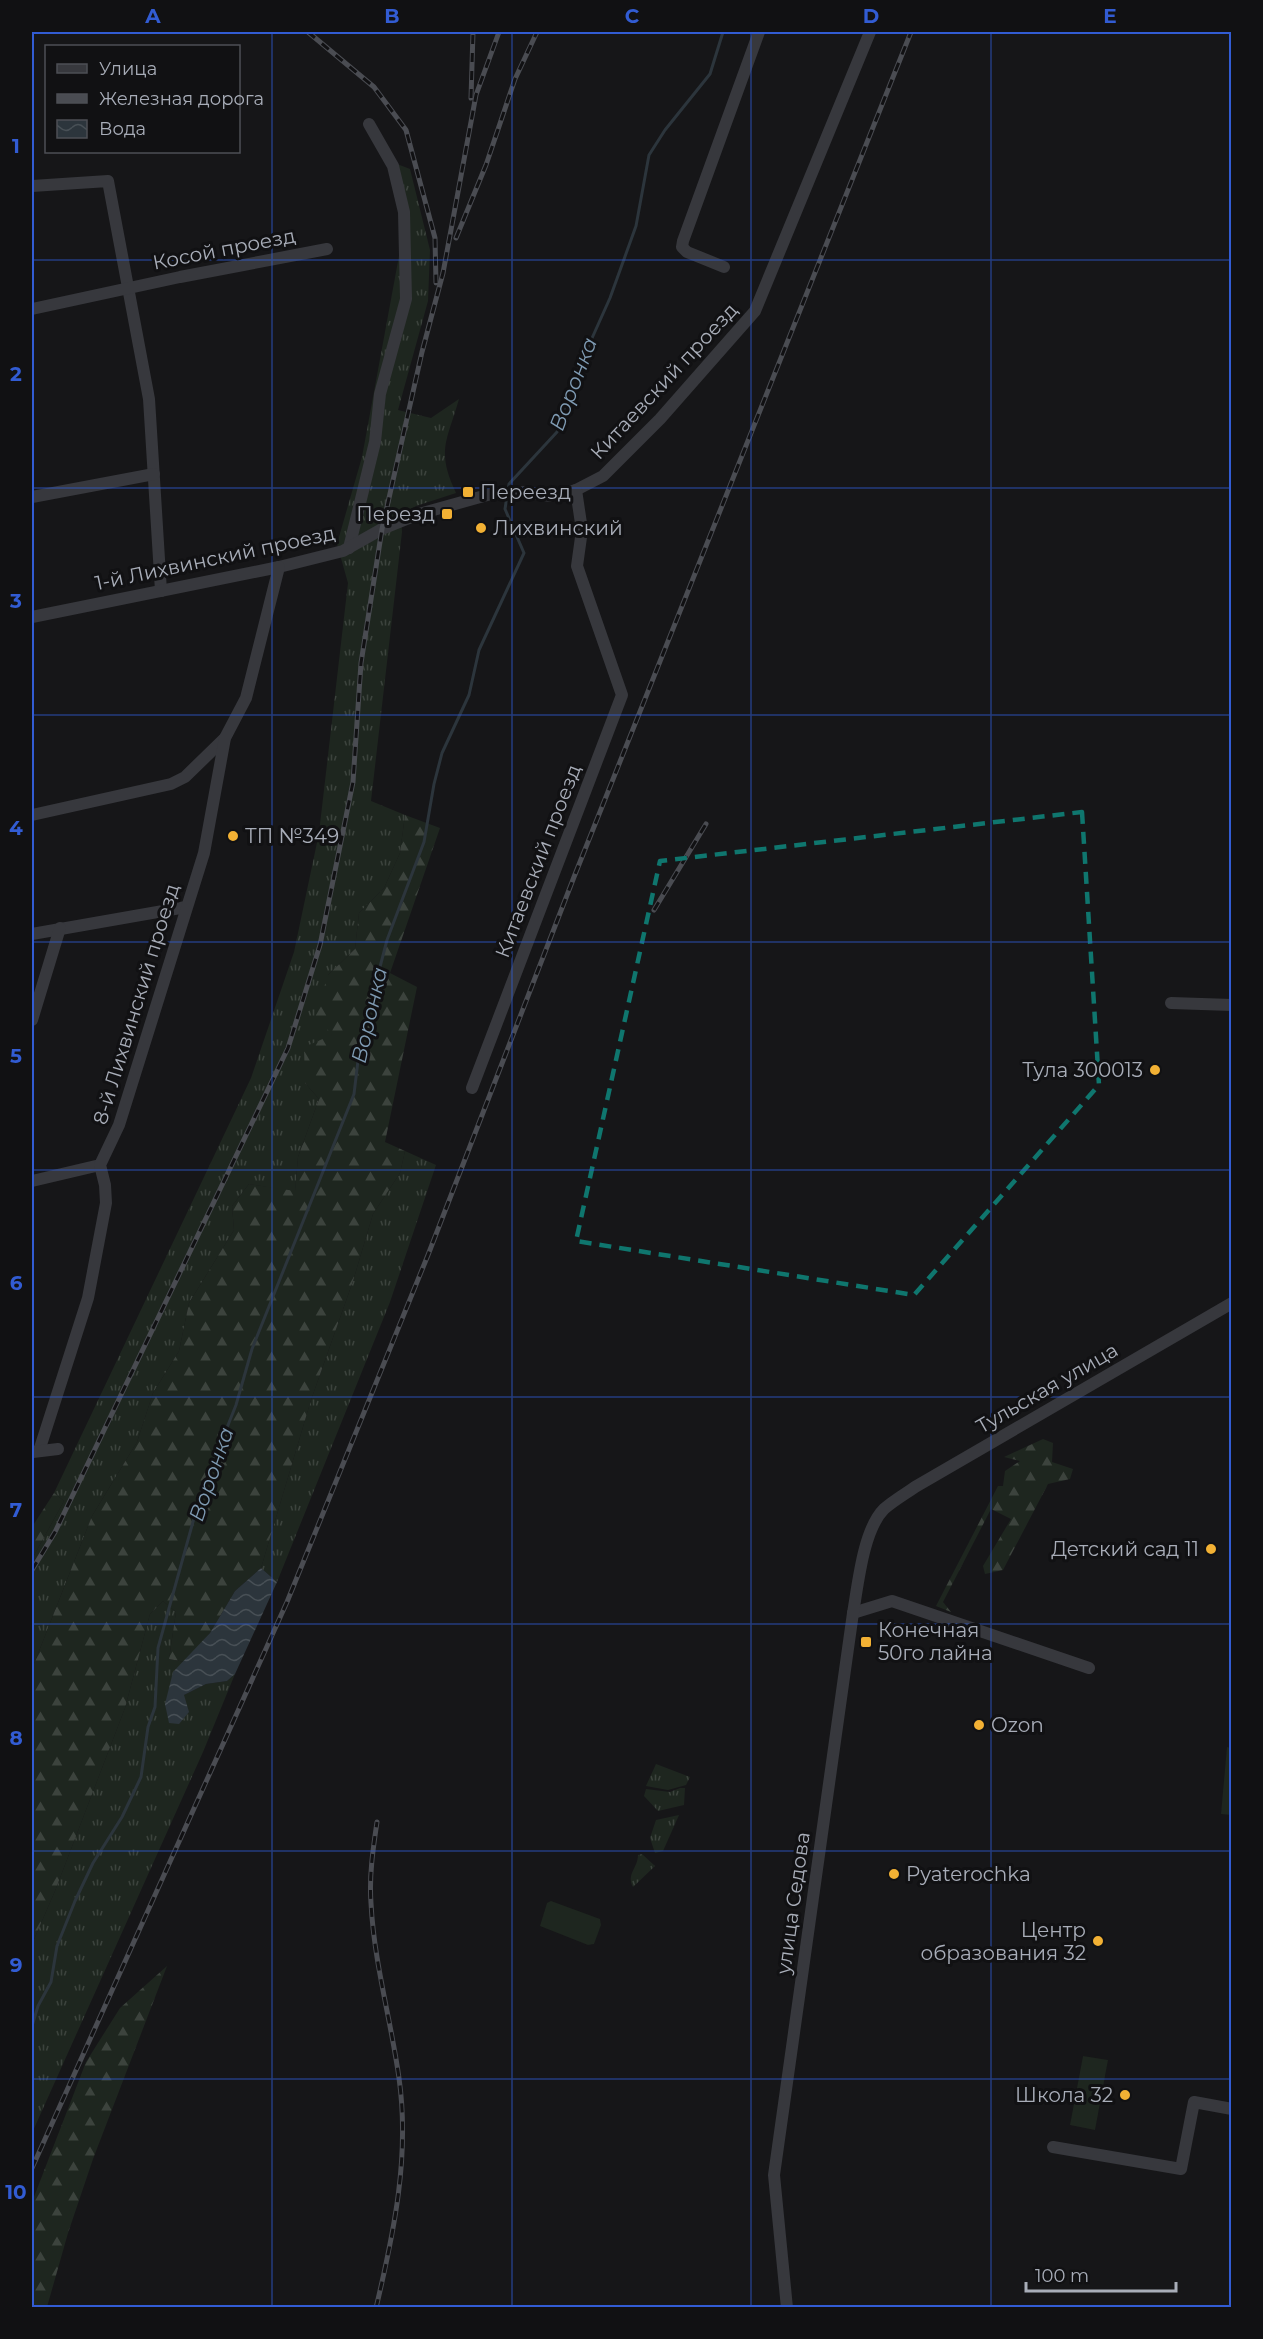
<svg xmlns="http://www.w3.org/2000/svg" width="1263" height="2339" font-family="Montserrat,sans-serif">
  <defs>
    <pattern id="grass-tufts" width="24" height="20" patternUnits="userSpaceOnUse" patternTransform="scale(1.5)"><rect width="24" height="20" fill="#1e261f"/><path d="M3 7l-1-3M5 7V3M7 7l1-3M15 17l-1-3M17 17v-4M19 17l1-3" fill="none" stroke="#3c433d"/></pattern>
    <pattern id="forest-firs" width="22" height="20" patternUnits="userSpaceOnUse" patternTransform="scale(1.5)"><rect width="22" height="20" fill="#1e261f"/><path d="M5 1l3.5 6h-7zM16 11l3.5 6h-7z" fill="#3c433d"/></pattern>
    <pattern id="water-waves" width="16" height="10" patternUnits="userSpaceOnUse" patternTransform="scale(1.5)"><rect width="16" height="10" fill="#2c353c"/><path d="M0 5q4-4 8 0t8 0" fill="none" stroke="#485056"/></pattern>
  </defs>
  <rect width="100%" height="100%" fill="#161618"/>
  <!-- grass -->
  <g fill="url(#grass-tufts)">
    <path d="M397,164l13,5 20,81 -2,51 -30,109 33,8 28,-19c-12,42 -23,52 -3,94l-40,13 -15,9 1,17 -31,269 34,14 -5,38 -16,35 -25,25 -4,36 -27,26 4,60 -27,48 14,16 -21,58 -3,35 -46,-8 -17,22 2,24 -45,73 -10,48 -26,42 -16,49 -45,74 -60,153v-110l32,-58 -10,-8 197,-415 43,-126 25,-119 29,-250 -11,-39 25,-87 46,-250z"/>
    <polygon points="405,1151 436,1165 390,1302 277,1582 261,1568 311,1400 353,1281 373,1214 400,1173"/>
    <polygon points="163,1601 176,1612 169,1659 185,1662 173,1672 184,1695 206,1684 227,1681 235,1674 203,1752 32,2133 32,1944 55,1891 125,1708 150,1614"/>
    <polygon points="656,1764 690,1777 686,1785 668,1790 646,1786"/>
    <polygon points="680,1788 685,1788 684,1805 658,1811 644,1796 646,1789 670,1792"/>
    <polygon points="679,1815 663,1851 655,1853 650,1838 656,1820"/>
    <path d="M642,1854l13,12 -22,21c-7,-13 5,-19 5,-32z"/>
  </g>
  <!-- forest -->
  <g fill="url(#forest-firs)">
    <polygon points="405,815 440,828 390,973 417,987 385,1142 405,1151 400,1173 373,1214 353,1281 311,1400 261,1568 235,1591 210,1633 185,1662 169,1659 176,1612 163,1601 150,1614 125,1708 55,1891 32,1944 32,1669 92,1516 137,1442 153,1393 179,1351 189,1303 234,1230 232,1206 249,1184 295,1191 298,1157 319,1099 305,1083 304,1047 332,1035 315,1015 328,975 355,949 359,913 384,888 400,853"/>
    <polygon points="1043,1439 1053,1443 1052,1462 1073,1469 1070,1479 1048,1484 1003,1570 985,1574 983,1566 1011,1519 991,1509 943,1602 951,1612 936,1606 998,1486 1003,1486 1005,1471 1020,1461 1004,1457"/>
    <polygon points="54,1493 64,1501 32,1559 32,1527"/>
    <polygon points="167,1966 93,2159 68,2233 47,2307 32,2307 32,2202 86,2062 120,2008"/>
  </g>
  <!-- pitch -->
  <g fill="#1e261f">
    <polygon points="1227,1747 1231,1748 1231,1815 1221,1814"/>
    <polygon points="551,1901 600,1919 601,1925 594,1944 588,1945 540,1926 547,1903"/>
    <polygon points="1083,2056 1108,2060 1095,2130 1070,2125"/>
  </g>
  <!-- water -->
  <polygon fill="url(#water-waves)" points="261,1568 277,1582 235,1674 227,1681 206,1684 184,1695 189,1712 179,1724 169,1723 165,1704 173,1672 210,1633 235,1591"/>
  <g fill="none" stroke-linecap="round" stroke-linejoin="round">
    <!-- stream -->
    <g stroke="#2c353c" stroke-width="3">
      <polyline points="508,490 509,484 557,432 571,385 610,298 636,226 649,155 665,130 710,74 723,32"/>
      <polyline points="32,2026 38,2006 51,1982 57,1946 75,1901 93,1863 122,1817 141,1777 148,1727 155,1707 158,1648 201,1493 236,1405 252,1349 354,1094 360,1044 387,940 424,842 434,784 442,753 469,695 479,650 524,553 505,509 507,496"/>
    </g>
    <!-- minor -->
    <g stroke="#37383d" stroke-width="12">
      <polyline points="32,186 108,181 149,399 161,591"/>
      <polyline points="724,267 687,252 682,247 683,241 759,32"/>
      <polyline points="32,309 180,277 327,249"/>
      <polyline points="32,497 154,474"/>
      <polyline points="349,548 375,442 380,394 406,299 404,212 393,166 369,124"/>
      <polyline points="32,617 279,567 343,551 382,529 419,514 491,494 523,492 551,496 576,490 603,476 660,419 755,311 870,32"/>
      <polyline points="32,815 171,784 185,777 225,738"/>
      <polyline points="32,934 186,907"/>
      <polyline points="1171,1003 1232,1005"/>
      <polyline points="32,1020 60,928"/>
      <polyline points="472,1088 622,695 577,566 582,530 576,490"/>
      <polyline points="32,1181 100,1165"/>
      <polyline points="39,1451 88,1298 106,1203 105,1185 100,1165 119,1125 204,853 225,738 246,698 279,567"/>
      <polyline points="33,1452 58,1449"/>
      <polyline points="853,1613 892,1601 1089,1668"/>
      <polyline points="1053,2147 1181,2169 1194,2102 1232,2109"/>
      <path d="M787,2308l-13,-133 79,-562c5,-28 10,-83 31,-104 9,-8 21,-15 31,-22l317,-184"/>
    </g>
    <defs>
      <g id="rail">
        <polyline points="308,32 374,87 406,130 435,238 436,283"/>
        <polyline points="471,98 473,32"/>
        <polyline points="456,238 486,165 515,79 537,32"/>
        <polyline points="654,910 706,824"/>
        <polyline points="32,1570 55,1532 288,1048 320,945 353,782 361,663 382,529 422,352 443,273 476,95 499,32"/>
        <polyline points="32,2168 287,1602 428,1255 574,877 911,32"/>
        <path d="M376,2308c18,-76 34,-152 23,-230 -8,-58 -25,-115 -28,-175 -2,-27 2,-54 6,-81"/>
      </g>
    </defs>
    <!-- rail casing -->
    <use href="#rail" stroke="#4a4c52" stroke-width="5"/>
    <!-- rail -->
    <use href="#rail" stroke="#111113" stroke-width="3" stroke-dasharray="9" stroke-linecap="butt"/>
  </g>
  <!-- marked area -->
  <path fill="none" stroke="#0f766e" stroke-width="4.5" stroke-dasharray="12 8" stroke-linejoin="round" d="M1082,812l17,273 -185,210 -338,-54 84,-380z"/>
  <!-- grid -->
  <path fill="none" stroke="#325cd3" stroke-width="1.5" stroke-opacity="0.55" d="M272,32v2276M512,32v2276M751,32v2276M991,32v2276M32,260h1200M32,488h1200M32,715h1200M32,942h1200M32,1170h1200M32,1397h1200M32,1624h1200M32,1851h1200M32,2079h1200"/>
  <!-- markers -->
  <g fill="#f2b134" stroke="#111113" stroke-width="2">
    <rect x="462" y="486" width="12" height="12" rx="3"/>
    <rect x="441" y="508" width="12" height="12" rx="3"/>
    <circle cx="481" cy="528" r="6"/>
    <circle cx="233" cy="836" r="6"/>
    <circle cx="1155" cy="1070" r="6"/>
    <circle cx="1211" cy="1549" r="6"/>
    <rect x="860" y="1636" width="12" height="12" rx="3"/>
    <circle cx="979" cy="1725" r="6"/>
    <circle cx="894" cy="1874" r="6"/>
    <circle cx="1098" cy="1941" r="6"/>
    <circle cx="1125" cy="2095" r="6"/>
  </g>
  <g text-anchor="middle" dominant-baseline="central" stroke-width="6" stroke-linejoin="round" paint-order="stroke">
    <!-- street labels -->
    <g font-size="20" fill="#a8adb8" stroke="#111113">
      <text transform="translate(224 249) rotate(-11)">Косой проезд</text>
      <text transform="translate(664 381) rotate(-47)">Китаевский проезд</text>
      <text transform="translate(215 558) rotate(-12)">1-й Лихвинский проезд</text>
      <text transform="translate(538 861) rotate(-69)">Китаевский проезд</text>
      <text transform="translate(136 1004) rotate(-73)">8-й Лихвинский проезд</text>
      <text transform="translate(1047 1388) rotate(-30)">Тульская улица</text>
      <text transform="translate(793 1903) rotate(-82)">улица Седова</text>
    </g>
    <!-- poi labels -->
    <g font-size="20" fill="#a8adb8" stroke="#111113" text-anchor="start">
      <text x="480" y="492">Переезд</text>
      <text x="435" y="514" text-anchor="end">Перезд</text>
      <text x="493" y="528">Лихвинский</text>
      <text x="245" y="836">ТП №349</text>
      <text x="1143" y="1070" text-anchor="end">Тула 300013</text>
      <text x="1199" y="1549" text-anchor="end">Детский сад 11</text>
      <text x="878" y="1630">Конечная<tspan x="878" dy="23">50го лайна</tspan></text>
      <text x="991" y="1725">Ozon</text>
      <text x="906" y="1874">Pyaterochka</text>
      <text x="1086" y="1930" text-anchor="end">Центр<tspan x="1086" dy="23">образования 32</tspan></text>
      <text x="1113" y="2095" text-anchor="end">Школа 32</text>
    </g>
    <!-- water labels -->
    <g font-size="21" font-style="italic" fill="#7f9bb3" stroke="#111113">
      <text transform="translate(573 384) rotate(-69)">Воронка</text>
      <text transform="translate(369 1015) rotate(-77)">Воронка</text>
      <text transform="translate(211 1474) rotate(-71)">Воронка</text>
    </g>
  </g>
  <!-- border -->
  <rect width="1263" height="2339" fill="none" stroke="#111113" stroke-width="66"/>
  <!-- legend -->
  <rect x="45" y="45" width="195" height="108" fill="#111113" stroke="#4d4f55" stroke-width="1.5"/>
  <rect x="57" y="64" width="30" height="9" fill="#37383d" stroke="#4d4f55" stroke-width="1.5"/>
  <text x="99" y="75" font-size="18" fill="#a8adb8">Улица</text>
  <rect x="57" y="94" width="30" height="9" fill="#4a4c52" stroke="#4d4f55" stroke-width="1.5"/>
  <text x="99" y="105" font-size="18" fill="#a8adb8">Железная дорога</text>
  <rect x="57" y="120" width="30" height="18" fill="url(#water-waves)" stroke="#4d4f55" stroke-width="1.5"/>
  <text x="99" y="135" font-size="18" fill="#a8adb8">Вода</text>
  <!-- scale -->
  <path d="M1026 2282v9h150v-9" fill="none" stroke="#a8adb8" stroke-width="3"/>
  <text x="1035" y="2282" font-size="18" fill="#a8adb8" stroke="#111113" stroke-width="4.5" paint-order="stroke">100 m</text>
  <rect x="33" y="33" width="1197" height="2273" fill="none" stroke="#325cd3" stroke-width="2"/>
  <g font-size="20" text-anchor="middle" font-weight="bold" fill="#325cd3">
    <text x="153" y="23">A</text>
    <text x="392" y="23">B</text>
    <text x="632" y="23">C</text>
    <text x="871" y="23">D</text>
    <text x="1110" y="23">E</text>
    <text x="16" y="153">1</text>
    <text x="16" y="381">2</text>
    <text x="16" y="608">3</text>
    <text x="16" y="835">4</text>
    <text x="16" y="1063">5</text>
    <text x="16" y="1290">6</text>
    <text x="16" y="1517">7</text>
    <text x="16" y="1745">8</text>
    <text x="16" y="1972">9</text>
    <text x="16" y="2199">10</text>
  </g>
</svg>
